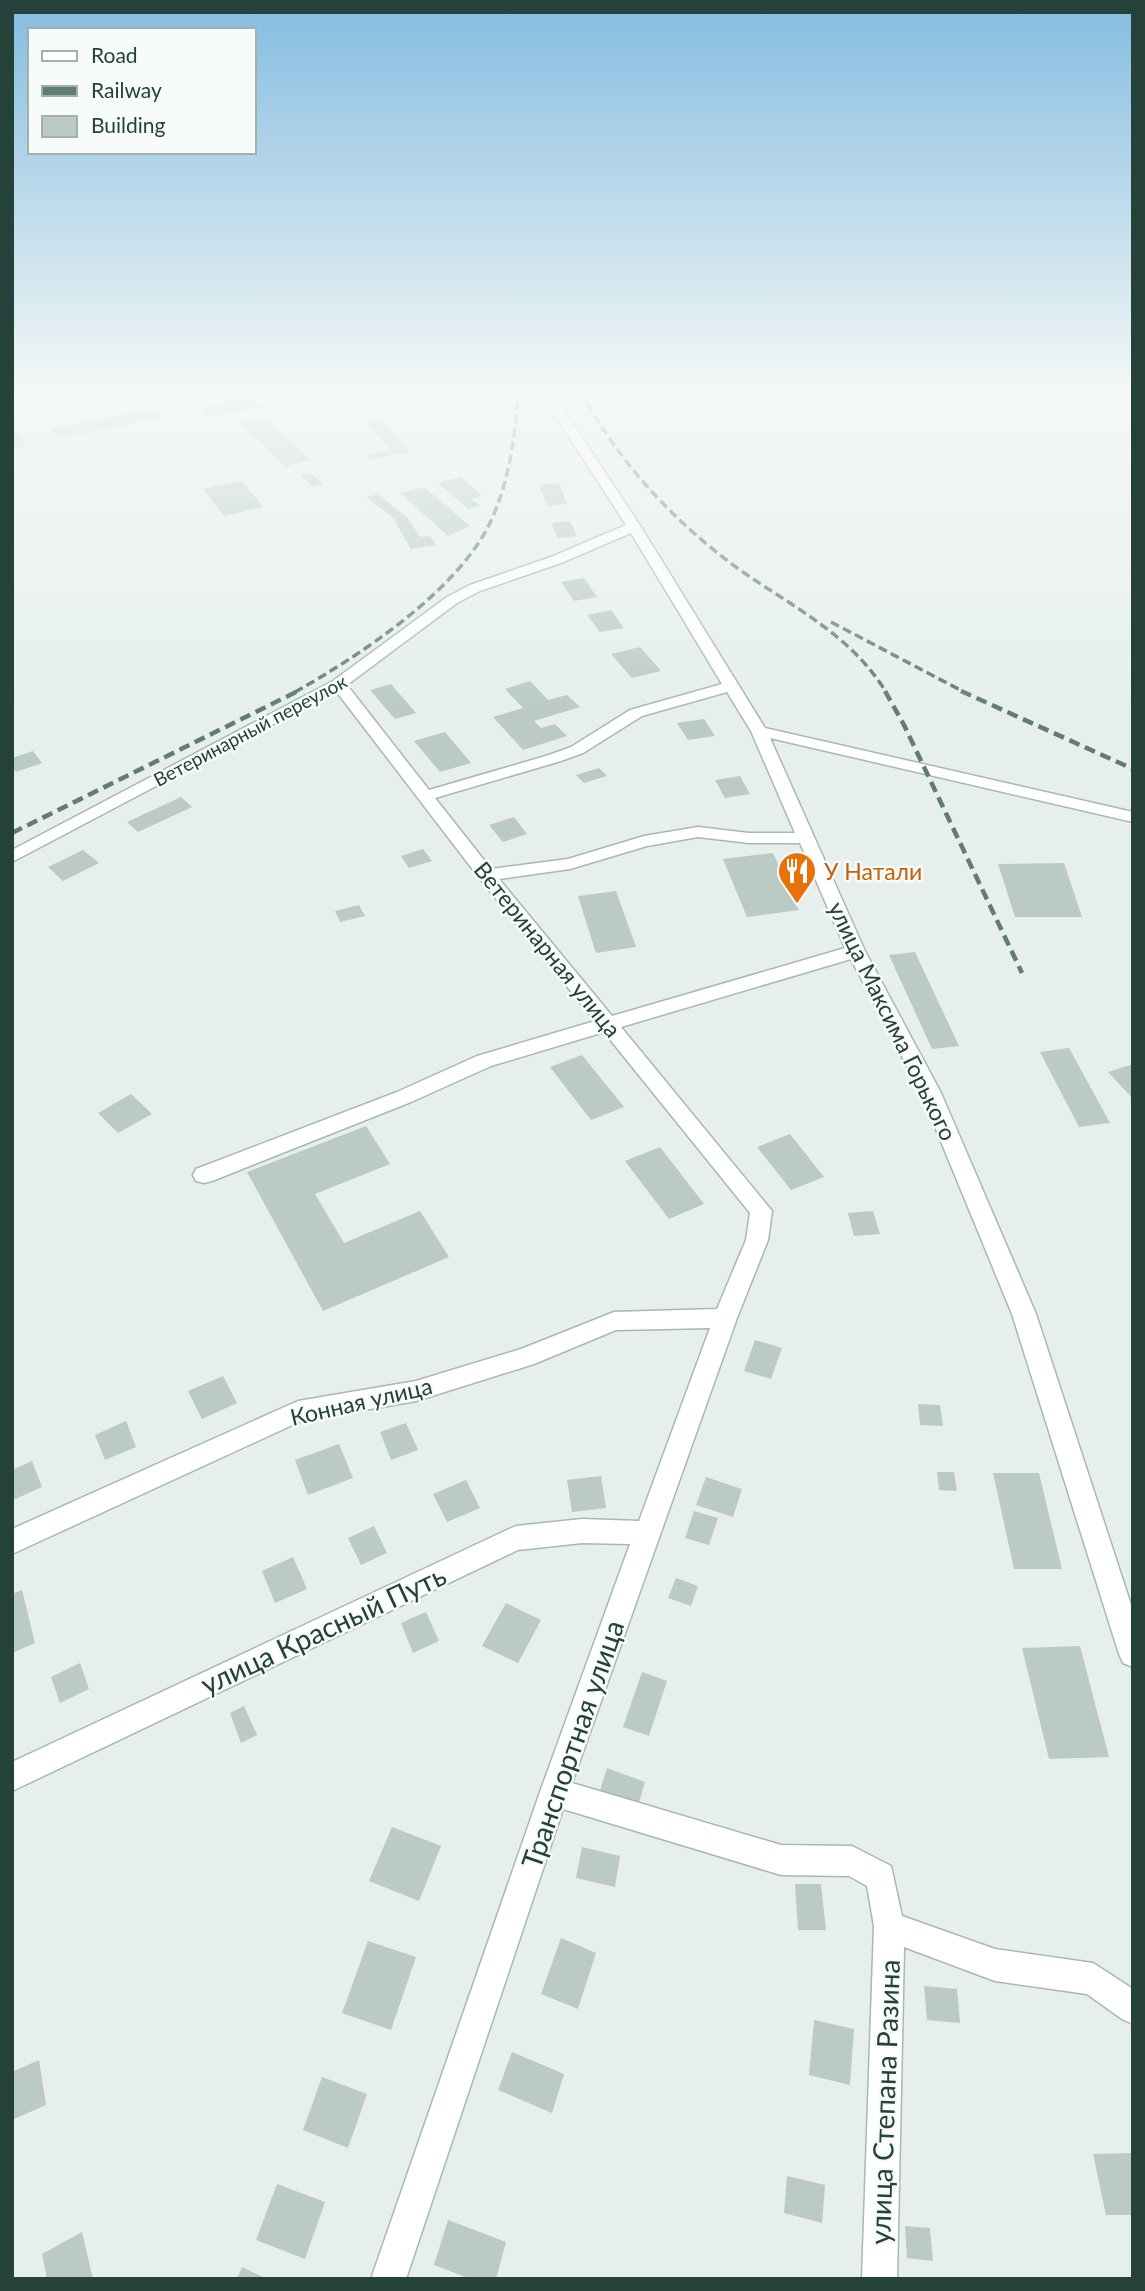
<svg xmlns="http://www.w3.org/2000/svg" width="1145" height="2291" font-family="Lato,sans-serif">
  <rect width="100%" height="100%" fill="#e6efeb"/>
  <!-- building -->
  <g fill="#bbcac4">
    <polygon points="288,392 317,392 322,398 297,402"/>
    <polygon points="239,400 254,400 256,403 274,401 277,406 206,416 201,406"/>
    <polygon points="154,408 162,417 60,439 52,429"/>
    <polygon points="251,420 255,424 268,421 311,460 285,467 240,423"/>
    <polygon points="382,420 411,452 369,460 365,455 390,450 366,423"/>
    <polygon points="17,432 26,446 12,449 12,433"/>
    <polygon points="311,473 323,484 313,487 301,475"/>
    <polygon points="461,477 482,496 471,499 480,506 468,509 438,483"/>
    <polygon points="242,481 263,507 224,516 203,489"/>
    <polygon points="559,483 567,504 547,506 539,485"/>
    <polygon points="424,487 470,526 448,536 400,493"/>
    <polygon points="377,494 407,517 420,537 430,536 436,545 411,549 393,518 366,497"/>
    <polygon points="570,521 577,536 558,538 551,523"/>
    <polygon points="584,578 597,597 574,601 561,582"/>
    <polygon points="611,610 624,628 600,632 587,615"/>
    <polygon points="640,647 661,671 632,678 611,654"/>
    <polygon points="530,681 548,700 567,695 580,707 534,721 541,728 555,724 567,736 523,750 493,717 523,708 505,689"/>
    <polygon points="391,684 416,713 395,719 370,690"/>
    <polygon points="704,719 715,736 688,740 677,723"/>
    <polygon points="445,732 471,763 440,772 414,741"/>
    <polygon points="33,751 42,763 16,772 12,766 12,758"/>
    <polygon points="599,768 607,776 584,783 576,775"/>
    <polygon points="740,776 750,794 725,798 715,780"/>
    <polygon points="181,797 192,807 138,832 127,822"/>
    <polygon points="514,817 527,834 503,842 489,825"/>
    <polygon points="423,849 432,861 409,868 401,856"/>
    <polygon points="83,850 99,863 63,881 48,867"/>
    <polygon points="773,853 799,910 747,917 723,859"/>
    <polygon points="1064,863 1082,917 1015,917 998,864"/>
    <polygon points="616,891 636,947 596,953 578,896"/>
    <polygon points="359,905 365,916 340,922 335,911"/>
    <polygon points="915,952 959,1046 932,1049 889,955"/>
    <polygon points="1069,1048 1110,1123 1079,1127 1040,1052"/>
    <polygon points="582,1055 624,1107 591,1120 550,1067"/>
    <polygon points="1133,1064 1133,1099 1108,1072"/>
    <polygon points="131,1094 152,1114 118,1133 98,1113"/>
    <polygon points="366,1126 390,1164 315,1194 344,1243 420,1211 449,1257 323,1311 247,1172"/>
    <polygon points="790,1134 824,1177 791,1190 757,1147"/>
    <polygon points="660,1147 704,1204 669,1219 625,1161"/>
    <polygon points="873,1211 880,1234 854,1236 848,1213"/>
    <polygon points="755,1340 782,1348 771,1379 744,1371"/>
    <polygon points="223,1376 237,1403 202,1419 188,1391"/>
    <polygon points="918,1404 940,1405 943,1426 920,1425"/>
    <polygon points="126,1421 136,1447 105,1460 95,1435"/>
    <polygon points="406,1423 418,1450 391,1460 380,1432"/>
    <polygon points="339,1444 353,1478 308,1495 295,1460"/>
    <polygon points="32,1461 42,1487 13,1500 12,1470"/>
    <polygon points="937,1472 954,1472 957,1491 939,1490"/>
    <polygon points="993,1473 1039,1473 1062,1569 1014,1569"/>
    <polygon points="601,1476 606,1508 572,1512 567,1480"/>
    <polygon points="706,1477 742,1489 733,1517 696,1505"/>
    <polygon points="466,1480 480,1508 447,1522 433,1494"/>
    <polygon points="694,1511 718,1518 709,1545 685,1538"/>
    <polygon points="374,1526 387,1553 361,1565 348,1538"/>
    <polygon points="293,1557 307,1589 275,1603 262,1571"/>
    <polygon points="676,1578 698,1586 691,1606 668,1598"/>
    <polygon points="22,1590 35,1643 12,1653 12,1594"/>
    <polygon points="506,1603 541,1620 518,1663 482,1646"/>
    <polygon points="426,1612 439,1641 413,1653 401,1623"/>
    <polygon points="1080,1646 1109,1757 1049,1759 1022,1648"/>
    <polygon points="80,1663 89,1689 60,1703 51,1677"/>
    <polygon points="642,1672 667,1681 649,1736 623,1727"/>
    <polygon points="244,1706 257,1735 241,1743 230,1713"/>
    <polygon points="607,1768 645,1782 637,1810 598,1797"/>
    <polygon points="392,1827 441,1846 419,1901 369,1881"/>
    <polygon points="582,1847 620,1856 615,1887 576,1878"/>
    <polygon points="795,1884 821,1884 826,1930 798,1930"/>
    <polygon points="561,1938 596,1953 578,2009 541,1994"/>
    <polygon points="368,1941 416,1957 391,2030 342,2013"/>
    <polygon points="924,1986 957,1989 960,2023 927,2020"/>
    <polygon points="814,2020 854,2029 850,2085 809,2075"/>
    <polygon points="512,2052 564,2074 552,2113 498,2090"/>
    <polygon points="39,2060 46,2105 12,2120 12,2072"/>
    <polygon points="322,2077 367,2094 348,2148 303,2130"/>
    <polygon points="1133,2153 1133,2215 1106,2215 1093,2154"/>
    <polygon points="787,2176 825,2185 822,2223 784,2213"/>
    <polygon points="277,2184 325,2202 305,2259 256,2240"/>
    <polygon points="448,2220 506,2242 496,2279 471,2279 434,2265"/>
    <polygon points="905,2226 930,2228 933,2261 907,2258"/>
    <polygon points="82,2232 93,2279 47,2279 42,2254"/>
    <polygon points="242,2267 267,2279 237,2279"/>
  </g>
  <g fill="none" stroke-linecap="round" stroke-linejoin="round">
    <defs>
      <g id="minor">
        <polygon points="321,392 334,392 341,398 331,400"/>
        <path d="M540,392h12l89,135 124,201 368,84v10l-363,-84 95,213 76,142 95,221 97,297v56l-10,-4 -4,-9 -107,-340 -91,-221 -70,-134 -230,68 151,184 -4,29 -31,78 -165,465 209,62 71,1 39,20 11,50 93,33 98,14 40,26v35l-11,-5 -35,-25 -92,-13 -91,-34 -7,332h-35l12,-353 -7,-40 -18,-10 -68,-1 -218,-66 -157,470h-35l169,-487 90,-248 -48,-1 -64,7 -506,241v-29l495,-232 9,-4 66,-7 57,2 71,-193 -94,2 -82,34 -118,37 -115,20 -289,133v-25l286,-128 118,-20 105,-32 93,-37 103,-3 29,-69 4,-27 -146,-181 -113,34 -80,36 -199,79 -8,2 -8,-2 -3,-6 3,-6 201,-77 80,-36 118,-35 -115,-142 -144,-188 -324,171v-12l321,-169 114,-84 23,-12 81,-28 75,-32zM631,533l91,151 -92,26 -59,37 -22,8 -120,35 -82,-105 110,-82 23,-12 81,-28zM727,692l24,39 44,102h-46l-51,-6 -54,9 -76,23 -77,10 -56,-71 126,-37 22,-8 59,-37zM698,837l51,6h51l45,105 -233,68 -113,-137 71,-10 77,-23z"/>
      </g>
    </defs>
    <!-- minor casing -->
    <use href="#minor" stroke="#a8b8b2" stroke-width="3"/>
    <!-- minor -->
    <use href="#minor" fill="#fff" fill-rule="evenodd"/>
    <!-- rail-far1 -->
    <g stroke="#5f7d75" stroke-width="3.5" stroke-dasharray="9 4.5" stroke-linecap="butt">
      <path d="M581,392c39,72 93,130 159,178 53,37 111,65 146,122"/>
      <polyline points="1095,392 1133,399"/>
      <polyline points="831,622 964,692"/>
      <path d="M295,692c64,-36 158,-98 193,-165 21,-42 27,-89 30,-135"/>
    </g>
    <!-- rail -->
    <g stroke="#5f7d75" stroke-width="4.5" stroke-dasharray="11 6" stroke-linecap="butt">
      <polyline points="885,691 904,725 1022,973"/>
      <polyline points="961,691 1133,769"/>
      <polyline points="12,833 298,691"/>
    </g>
  </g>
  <!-- sky -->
  <linearGradient id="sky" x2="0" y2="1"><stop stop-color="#84bce0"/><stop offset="0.55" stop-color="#f4f8f6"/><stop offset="1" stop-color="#f4f8f6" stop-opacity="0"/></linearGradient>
  <rect width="1145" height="713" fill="url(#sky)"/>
  <!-- icons -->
  <defs>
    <symbol id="restaurant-pin" viewBox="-11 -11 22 30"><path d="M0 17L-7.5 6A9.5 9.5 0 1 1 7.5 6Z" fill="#e8710a" stroke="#f7fbf9"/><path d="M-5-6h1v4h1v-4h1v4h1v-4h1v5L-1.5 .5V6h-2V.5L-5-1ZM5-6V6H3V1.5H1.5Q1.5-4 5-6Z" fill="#fff"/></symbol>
  </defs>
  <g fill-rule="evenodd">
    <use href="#restaurant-pin" x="775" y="849" width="44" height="60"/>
  </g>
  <g text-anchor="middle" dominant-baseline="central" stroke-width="5" stroke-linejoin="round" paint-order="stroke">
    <!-- far-street labels -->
    <g font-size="19" fill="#24423a" stroke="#f7fbf9">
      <text transform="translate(250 730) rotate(-28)">Ветеринарный переулок</text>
    </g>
    <!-- food labels -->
    <g font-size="23" fill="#c56008" stroke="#f7fbf9" text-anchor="start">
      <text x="824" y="871">У Натали</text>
    </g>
    <!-- street labels -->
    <g font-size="23" fill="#24423a" stroke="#f7fbf9">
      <text transform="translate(548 949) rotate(51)">Ветеринарная улица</text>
      <text transform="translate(893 1021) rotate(64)">улица Максима Горького</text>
      <text transform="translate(361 1401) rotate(-13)">Конная улица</text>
    </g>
    <!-- near-street labels -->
    <g font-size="28" fill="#24423a" stroke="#f7fbf9">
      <text transform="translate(323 1629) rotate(-25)">улица Красный Путь</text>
      <text transform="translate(572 1744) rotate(-71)">Транспортная улица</text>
      <text transform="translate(884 2102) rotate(-88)">улица Степана Разина</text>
    </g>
  </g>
  <!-- border -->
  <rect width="1145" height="2291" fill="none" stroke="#24423a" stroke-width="28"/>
  <!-- legend -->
  <rect x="28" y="28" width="228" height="126" fill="#f7fbf9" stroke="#a3b1ad" stroke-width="2"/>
  <rect x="42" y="51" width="35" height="10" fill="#ffffff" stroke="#a3b1ad" stroke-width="2"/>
  <text x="91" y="63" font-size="21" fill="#24423a">Road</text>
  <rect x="42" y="86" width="35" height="10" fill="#5f7d75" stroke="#a3b1ad" stroke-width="2"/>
  <text x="91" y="98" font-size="21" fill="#24423a">Railway</text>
  <rect x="42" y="116" width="35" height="21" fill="#bbcac4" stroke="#a3b1ad" stroke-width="2"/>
  <text x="91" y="133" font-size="21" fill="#24423a">Building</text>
</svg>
